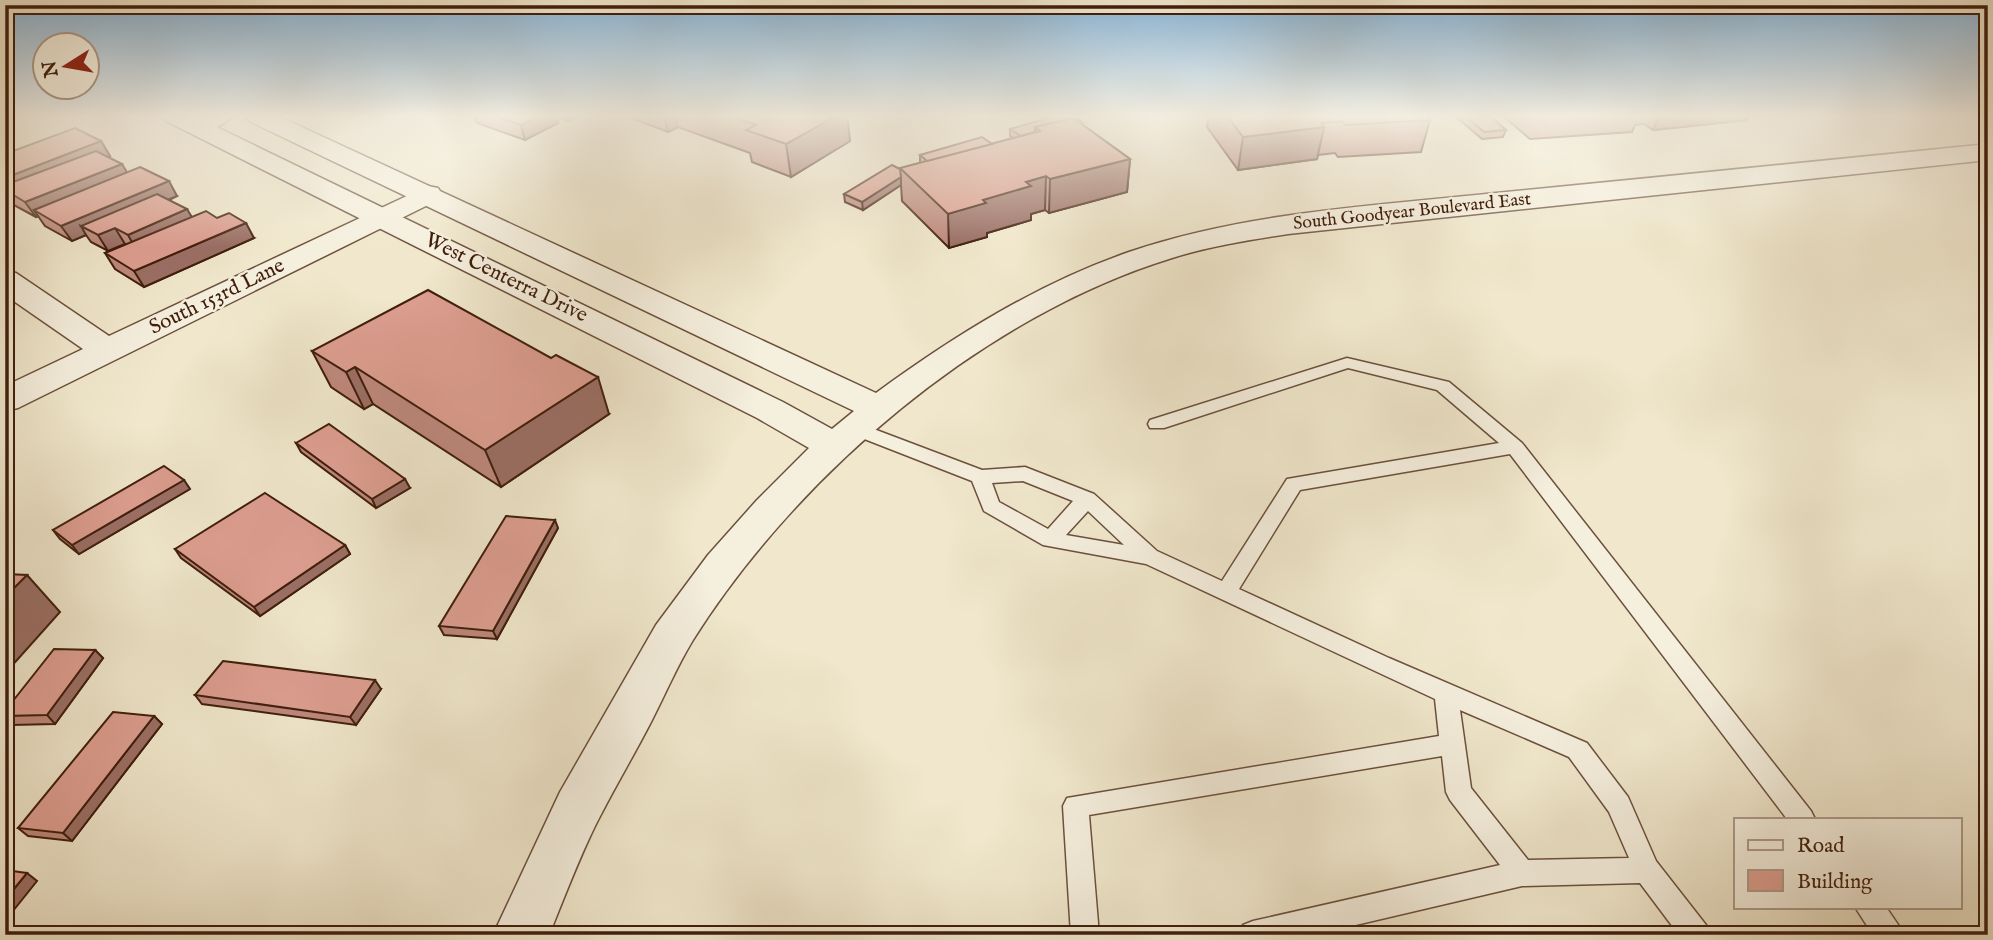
<svg xmlns="http://www.w3.org/2000/svg" width="1993" height="940" font-family="'IM FELL English',serif">
  <rect width="100%" height="100%" fill="#f0e7cc"/>
  <filter id="stains"><feTurbulence type="fractalNoise" baseFrequency=".00286" numOctaves="4"/><feColorMatrix values="0 0 0 0 .2 0 0 0 0 .09 0 0 0 0 .02 0 0 0 .5 -.17"/></filter>
  <radialGradient id="worn" r=".72"><stop offset=".6" stop-color="#630" stop-opacity="0"/><stop offset="1" stop-color="#630" stop-opacity=".3"/></radialGradient>
  <g fill="none" stroke-linecap="round" stroke-linejoin="round">
    <defs>
      <g id="service">
        <path d="M1347,358l102,24 73,61 289,368 4,8h-28l-277,-365 -210,36 -61,99 150,69 198,85 41,54 28,64 50,64 4,10h-31l-39,-52 -118,3 -209,49h-74l4,-10 10,-4 247,-56 -50,-65 -4,-8 -4,-36 -353,59 10,120h-28l-8,-129 4,-8 372,-62 -4,-37 -289,-135 -103,-19 -59,-34 -12,-30 -123,-48 -2,-4 2,-4h14l119,45 43,-3 69,27 63,57 65,30 65,-102 212,-36 -62,-53 -89,-22 -184,60h-14l-2,-4 2,-4zM1023,481l50,20 -25,28 -49,-27 -7,-19zM1088,511l36,34 -58,-10zM1460,710l109,47 40,55 20,46 -101,2 -57,-72z"/>
        <polygon points="1855,907 1886,907 1905,935 1873,935"/>
      </g>
      <g id="minor">
        <path d="M197,116h35c-9,12 -33,18 -46,14l-4,-5 4,-5z"/>
        <polygon points="428,186 438,188 442,194 438,200 18,408 5,411 5,386 83,349 5,295 5,271 16,273 109,336"/>
      </g>
      <path id="tertiary" d="M162,116h32l589,286 49,27 22,-18 -605,-290 -4,-5h33l598,277c78,-57 161,-109 253,-141 117,-40 245,-46 367,-59 164,-16 328,-32 492,-49v16l-700,74c-39,6 -78,12 -116,24 -189,58 -375,217 -479,382 -16,26 -28,55 -42,82 -18,35 -38,68 -56,104 -17,35 -31,72 -46,109h-56l67,-143 96,-167 52,-70 49,-55 52,-52 -52,-30 -591,-297z"/>
    </defs>
    <!-- service casing -->
    <use href="#service" stroke="#6c503c" stroke-width="3"/>
    <!-- minor casing -->
    <use href="#minor" stroke="#6c503c" stroke-width="3"/>
    <!-- tertiary casing -->
    <use href="#tertiary" stroke="#6c503c" stroke-width="3"/>
    <!-- service -->
    <use href="#service" fill="#f5efde" fill-rule="evenodd"/>
    <!-- minor -->
    <use href="#minor" fill="#f5efde" fill-rule="evenodd"/>
    <!-- tertiary -->
    <use href="#tertiary" fill="#f5efde" fill-rule="evenodd"/>
  </g>
  <!-- wall -->
  <g fill="#be887c" stroke="#401e0c" stroke-width="2">
    <polygon points="474,116 579,116 568,121 556,116 558,123 525,140 477,123"/>
    <polygon points="633,116 847,116 850,141 791,177 752,162 750,153 678,127 668,132 634,119"/>
    <polygon points="1208,116 1426,116 1430,120 1421,152 1338,157 1335,153 1318,155 1317,159 1238,170 1207,127"/>
    <polygon points="1455,116 1490,116 1506,130 1503,137 1482,139"/>
    <polygon points="1503,116 1749,116 1747,120 1653,130 1644,124 1635,125 1632,132 1530,139"/>
    <polygon points="1082,122 1082,124 1130,159 1127,192 1049,213 1045,210 1031,214 1031,220 987,233 987,237 949,248 902,201 901,185 863,210 845,202 844,194 900,169 920,163 920,155 992,144 1013,138 1010,136 1010,129"/>
    <polygon points="101,141 110,156 108,157 127,173 177,196 169,200 192,217 254,238 144,287 115,269 105,253 126,244 125,244 108,251 91,242 86,235 72,241 45,226 38,216 36,217 10,203 5,196 5,154"/>
    <polygon points="312,351 609,414 501,487 373,404 364,409 331,387"/>
    <polygon points="296,443 410,488 376,508 301,452"/>
    <polygon points="190,489 79,554 60,539 53,530"/>
    <polygon points="558,528 497,639 444,635 439,626"/>
    <polygon points="345,545 350,554 260,616 181,558 175,549"/>
    <polygon points="95,650 103,658 55,724 11,725 5,719 5,711"/>
    <polygon points="381,689 356,725 202,704 195,695"/>
    <polygon points="154,716 162,724 72,841 28,836 18,828"/>
  </g>
  <!-- shaded-wall -->
  <g fill="#9b6f65" stroke="#401e0c" stroke-width="2">
    <polygon points="540,116 556,116 558,123 525,140 521,125"/>
    <polygon points="566,116 579,116 568,121"/>
    <polygon points="664,116 675,116 678,127 668,132"/>
    <polygon points="836,116 847,116 850,141 791,177 786,144"/>
    <polygon points="1659,116 1749,116 1747,120 1653,130"/>
    <polygon points="1324,127 1317,159 1238,170 1243,137"/>
    <polygon points="101,141 110,156 12,194 5,190 5,178"/>
    <polygon points="1130,159 1127,192 1049,213 1050,179"/>
    <polygon points="122,164 131,179 34,210 38,216 36,217 25,202"/>
    <polygon points="1046,176 1045,210 1031,214 1031,220 987,233 987,237 949,248 948,214 1026,182"/>
    <polygon points="901,177 901,185 863,210 862,202"/>
    <polygon points="169,181 177,196 93,232 81,226 86,235 72,241 61,226"/>
    <polygon points="187,209 196,224 137,251 128,235"/>
    <polygon points="246,223 254,238 144,287 134,271"/>
    <polygon points="115,228 125,244 108,251 98,235"/>
    <polygon points="355,367 373,404 364,409 346,372"/>
    <polygon points="598,377 609,414 501,487 485,450"/>
    <polygon points="405,479 410,488 376,508 372,499"/>
    <polygon points="184,480 190,489 79,554 72,545"/>
    <polygon points="555,520 558,528 497,639 493,631"/>
    <polygon points="345,545 350,554 260,616 254,607"/>
    <polygon points="27,575 60,612 9,669 5,665 5,597"/>
    <polygon points="95,650 103,658 55,724 47,715"/>
    <polygon points="375,680 381,689 356,725 350,717"/>
    <polygon points="154,716 162,724 72,841 63,833"/>
    <polygon points="27,873 37,881 5,921 5,900"/>
  </g>
  <!-- building -->
  <g fill="#dd9e90" stroke="#401e0c" stroke-width="2">
    <polygon points="493,116 540,116 521,125"/>
    <polygon points="730,116 836,116 786,144 746,130 756,125"/>
    <polygon points="1056,116 1074,116 1082,122 1080,122 1073,118 1035,127 1035,132 1021,136 1010,129"/>
    <polygon points="1227,116 1426,116 1430,120 1346,125 1342,121 1321,123 1324,127 1243,137"/>
    <polygon points="1466,116 1490,116 1506,130 1484,132"/>
    <polygon points="1073,118 1130,159 1050,179 1046,176 1026,182 1031,186 983,200 986,203 948,214 900,168 1040,131 1035,127"/>
    <polygon points="75,128 101,141 5,178 5,154"/>
    <polygon points="982,137 992,144 927,161 920,155"/>
    <polygon points="96,151 122,164 25,202 5,190 5,185"/>
    <polygon points="892,165 900,169 901,177 862,202 844,194"/>
    <polygon points="140,167 169,181 61,226 34,210"/>
    <polygon points="157,194 187,209 128,235 115,228 98,235 81,226"/>
    <polygon points="206,211 217,218 229,213 246,223 134,271 105,253"/>
    <polygon points="428,290 551,358 556,355 598,377 485,450 355,367 346,372 312,351"/>
    <polygon points="329,424 405,479 372,499 296,443"/>
    <polygon points="164,466 184,480 72,545 53,530"/>
    <polygon points="265,493 345,545 254,607 175,549"/>
    <polygon points="506,516 555,520 493,631 439,626"/>
    <polygon points="5,574 27,575 5,597"/>
    <polygon points="54,649 95,650 47,715 5,716 5,711"/>
    <polygon points="223,661 375,680 350,717 195,695"/>
    <polygon points="113,712 154,716 63,833 18,828"/>
    <polygon points="5,870 27,873 5,900"/>
  </g>
  <!-- sky -->
  <linearGradient id="sky" x2="0" y2="1"><stop stop-color="#8bb7d9"/><stop offset="0.47" stop-color="#f8f4e8"/><stop offset="1" stop-color="#f8f4e8" stop-opacity="0"/></linearGradient>
  <rect width="1993" height="247" fill="url(#sky)"/>
  <g text-anchor="middle" dominant-baseline="central" stroke-width="5" stroke-linejoin="round" paint-order="stroke">
    <!-- far-street labels -->
    <g font-size="18" fill="#401e0c" stroke="#f5efde">
      <text transform="translate(1412 212) rotate(-6)">South Goodyear Boulevard East</text>
    </g>
    <!-- street labels -->
    <g font-size="21" fill="#401e0c" stroke="#f5efde">
      <text transform="translate(506 278) rotate(26)">West Centerra Drive</text>
      <text transform="translate(217 297) rotate(-26)">South 153rd Lane</text>
    </g>
  </g>
  <!-- margin -->
  <rect width="1993" height="940" fill="none" stroke="#f0e7cc" stroke-width="28"/>
  <rect x="7" y="7" width="1979" height="926" fill="none" stroke="#401e0c" stroke-width="3.5"/>
  <rect x="14" y="14" width="1965" height="912" fill="none" stroke="#401e0c" stroke-width="2"/>
  <!-- legend -->
  <rect x="1734" y="818" width="228" height="91" fill="#f5efde" stroke="#ad9b8a" stroke-width="2"/>
  <rect x="1748" y="840" width="35" height="10" fill="#f5efde" stroke="#ad9b8a" stroke-width="2"/>
  <text x="1797" y="852" font-size="21" fill="#401e0c">Road</text>
  <rect x="1748" y="870" width="35" height="21" fill="#dd9e90" stroke="#ad9b8a" stroke-width="2"/>
  <text x="1797" y="888" font-size="21" fill="#401e0c">Building</text>
  <!-- north arrow -->
  <g transform="translate(66 66) rotate(259)"><circle r="33" fill="#f5efde" stroke="#ad9b8a" stroke-width="2"/>
  <path d="M0-5L12 26L0 18L-12 26Z" fill="#8f2418"/>
  <text y="-10" font-size="19" font-weight="bold" text-anchor="middle" fill="#401e0c">N</text>
  </g>
  <rect width="100%" height="100%" filter="url(#stains)"/>
  <rect width="100%" height="100%" fill="url(#worn)"/>
</svg>
